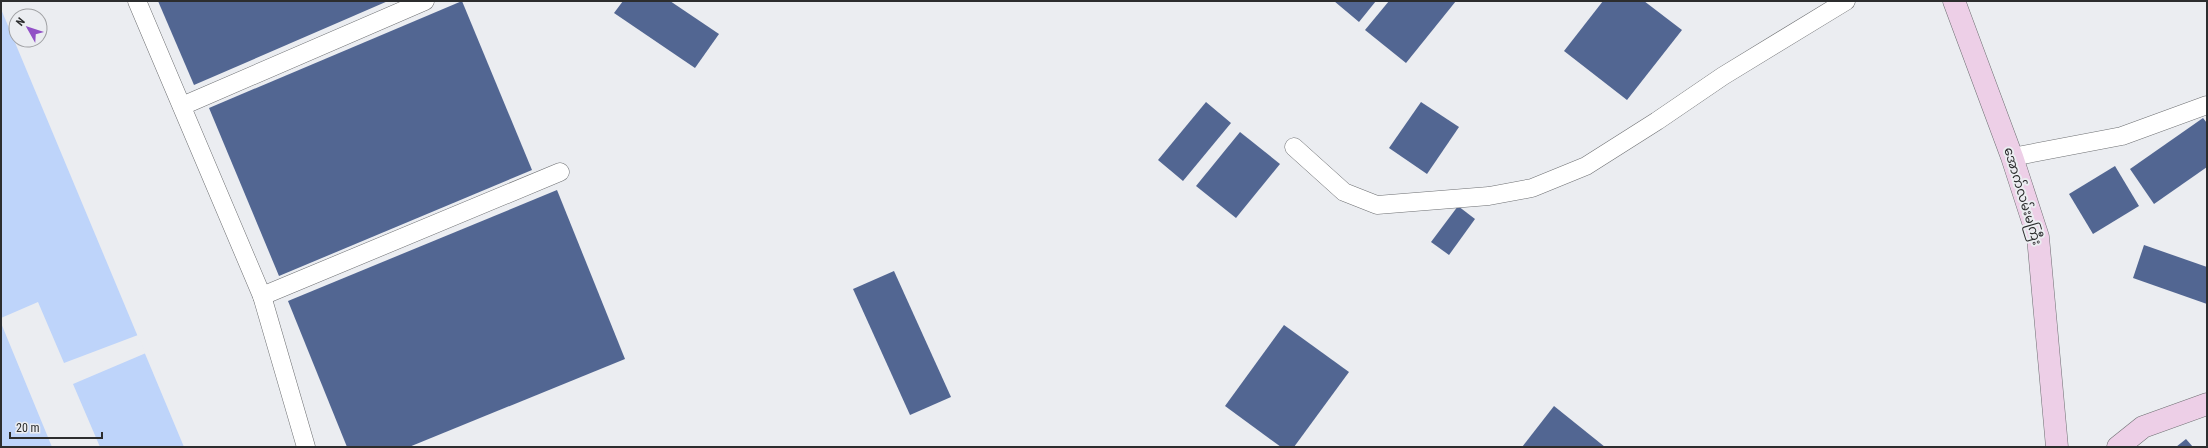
<svg xmlns="http://www.w3.org/2000/svg" width="2208" height="448" font-family="'Roboto Condensed','Noto Sans Myanmar',sans-serif">
  <rect width="100%" height="100%" fill="#ebedf1"/>
  <!-- water -->
  <polygon fill="#bed4fa" points="1,9 184,447 1,447"/>
  <!-- pier -->
  <polygon fill="#ebedf1" points="38,302 64,363 138,335 146,353 73,384 100,447 52,447 1,323 1,318"/>
  <!-- building -->
  <g fill="#526692">
    <polygon points="158,1 388,1 194,85"/>
    <polygon points="462,1 532,170 279,276 209,108"/>
    <polygon points="623,1 670,1 719,34 695,68 614,13"/>
    <polygon points="1334,1 1376,1 1359,22"/>
    <polygon points="1389,1 1456,1 1406,63 1365,30"/>
    <polygon points="1603,1 1644,1 1682,30 1627,100 1564,51"/>
    <polygon points="1206,102 1231,123 1183,181 1158,160"/>
    <polygon points="1421,102 1459,127 1427,174 1389,148"/>
    <polygon points="2203,118 2207,123 2207,167 2154,204 2130,169"/>
    <polygon points="1240,132 1280,164 1236,218 1196,186"/>
    <polygon points="2115,166 2139,206 2093,234 2069,194"/>
    <polygon points="557,190 625,359 409,447 347,447 288,301"/>
    <polygon points="1458,206 1475,219 1449,255 1431,242"/>
    <polygon points="2144,245 2207,267 2207,304 2133,278"/>
    <polygon points="894,271 951,397 910,415 853,289"/>
    <polygon points="1284,325 1349,372 1294,447 1281,447 1225,406"/>
    <polygon points="1554,406 1605,447 1522,447"/>
    <polygon points="2186,439 2193,447 2176,447"/>
  </g>
  <g fill="none" stroke-linecap="round" stroke-linejoin="round">
    <defs>
      <g id="lane">
        <polyline points="137,1 262,296 306,447"/>
        <polyline points="182,106 425,1"/>
        <polyline points="1294,147 1344,192 1377,205 1489,196 1532,188 1586,166 1657,121 1723,76 1846,1"/>
        <polyline points="2012,157 2122,136 2207,105"/>
        <polyline points="262,296 560,172"/>
      </g>
      <g id="secondary">
        <polyline points="1954,1 2012,157 2038,237 2057,447"/>
        <polyline points="2118,447 2143,427 2207,404"/>
      </g>
    </defs>
    <!-- lane casing -->
    <use href="#lane" stroke="#6d6f72" stroke-width="19"/>
    <!-- secondary casing -->
    <use href="#secondary" stroke="#6d6f72" stroke-width="23"/>
    <!-- lane -->
    <use href="#lane" stroke="#fff" stroke-width="18"/>
    <!-- secondary -->
    <use href="#secondary" stroke="#edcfe7" stroke-width="22"/>
  </g>
  <g text-anchor="middle" dominant-baseline="central" stroke-width="4" stroke-linejoin="round" paint-order="stroke">
    <!-- street labels -->
    <g font-size="13" fill="#2c2d2e" stroke="#ebedf1">
      <text transform="translate(2023 196) rotate(73)">အောက်လမ်းမကြီး</text>
    </g>
  </g>
  <!-- border -->
  <rect width="2208" height="448" fill="none" stroke="#2c2d2e" stroke-width="4"/>
  <!-- north arrow -->
  <g transform="translate(28 28) rotate(309)"><circle r="19" fill="#ebedf1" stroke="#9fa0a3"/>
  <path d="M0-3L7 15L0 10L-7 15Z" fill="#9150c6"/>
  <text y="-6" font-size="11" font-weight="bold" text-anchor="middle" fill="#2c2d2e">N</text>
  </g>
  <!-- scale -->
  <path d="M10 432v6h92v-6" fill="none" stroke="#2c2d2e" stroke-width="2"/>
  <text x="16" y="432" font-size="12" fill="#2c2d2e" stroke="#ebedf1" stroke-width="3" paint-order="stroke">20 m</text>
</svg>
